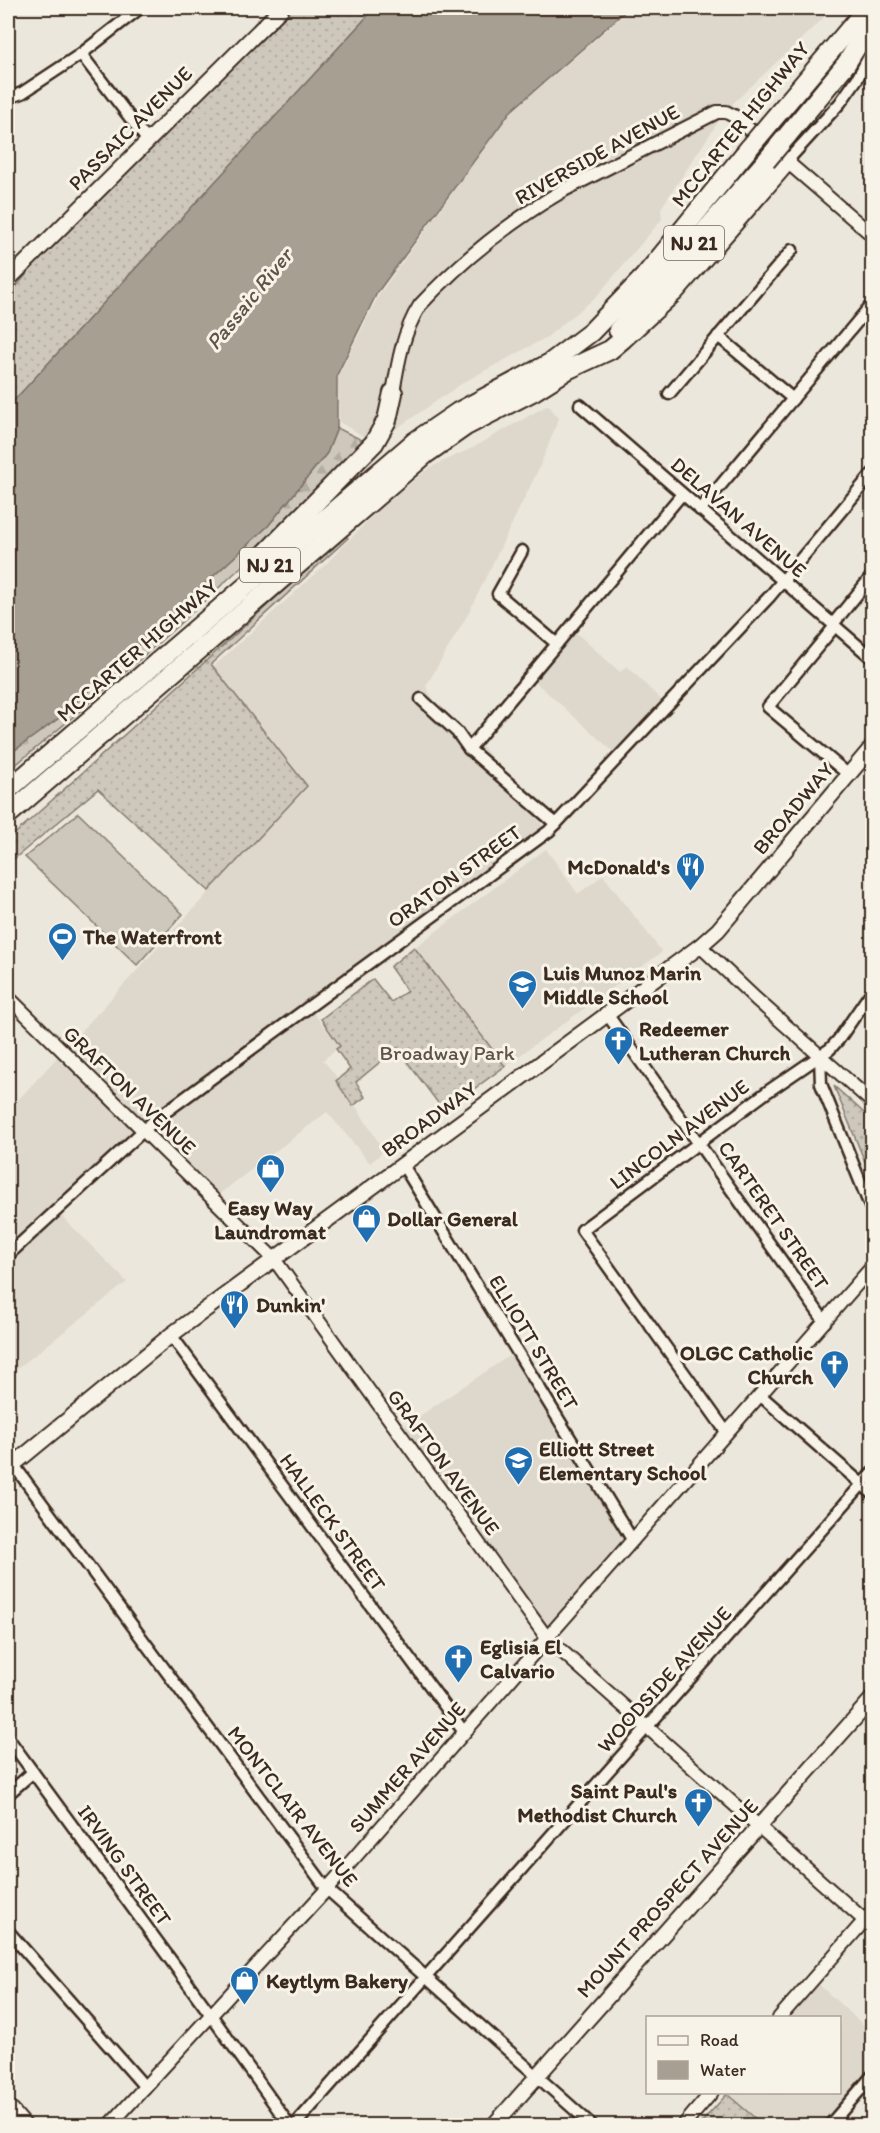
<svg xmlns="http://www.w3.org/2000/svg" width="880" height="2133" font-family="Itim,sans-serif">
  <defs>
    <pattern id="grass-dots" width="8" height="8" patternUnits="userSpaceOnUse" patternTransform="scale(1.5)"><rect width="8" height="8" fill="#cec8bc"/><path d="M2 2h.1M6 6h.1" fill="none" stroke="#b2aca1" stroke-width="1.8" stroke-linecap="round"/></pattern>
    <pattern id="forest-firs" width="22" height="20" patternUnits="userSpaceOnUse" patternTransform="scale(1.5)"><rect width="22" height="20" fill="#cec8bc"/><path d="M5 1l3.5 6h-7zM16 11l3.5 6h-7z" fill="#b2aca1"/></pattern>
  </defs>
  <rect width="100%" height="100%" fill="#ece7dc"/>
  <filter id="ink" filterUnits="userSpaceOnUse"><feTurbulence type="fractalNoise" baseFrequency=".0167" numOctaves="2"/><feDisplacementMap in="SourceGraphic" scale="12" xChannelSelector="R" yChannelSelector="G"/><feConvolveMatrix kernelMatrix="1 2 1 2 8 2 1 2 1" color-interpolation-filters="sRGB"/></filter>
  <g filter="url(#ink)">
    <!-- built -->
    <g fill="#ddd7cc">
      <polygon points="632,8 834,8 726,110 661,208 662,219 597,296 547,337 464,382 390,433 377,444 339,422 338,376 380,293 510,113"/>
      <polygon points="548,405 559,418 540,466 468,614 426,686 446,723 476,737 546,830 309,1008 340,1046 323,1060 340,1081 384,1151 370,1163 327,1112 214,1198 143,1129 54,1208 127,1282 8,1376 8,1111 306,786 213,667 325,565 375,513 429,468 474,447"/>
      <polygon points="573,630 620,672 627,666 665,704 618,756 531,678"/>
      <polygon points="546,849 578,894 603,875 662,952 505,1066 414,948"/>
      <polygon points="515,1352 631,1543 548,1636 400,1429"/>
      <polygon points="816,1982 872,2033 872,2071 825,2125 765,2125 727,2093 840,2092 840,2018 784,2017"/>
    </g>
    <!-- grass -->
    <g fill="url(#grass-dots)" stroke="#84796d" stroke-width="1.5">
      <polygon points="293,8 375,8 8,407 8,297 51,244"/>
      <polygon points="345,535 348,538 211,664 307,786 209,891 98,789 8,864 8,840"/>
      <polygon points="414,947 505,1066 444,1111 397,1048 356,1082 365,1097 353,1106 336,1081 350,1069 336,1049 340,1046 321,1019 373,979 391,1002 407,991 390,967"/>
      <polygon points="834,1086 872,1120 872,1179 838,1096"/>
      <polygon points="727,2094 763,2125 699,2125"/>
    </g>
    <!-- forest -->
    <path fill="url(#forest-firs)" stroke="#84796d" stroke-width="1.5" d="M337,428l29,14c-111,118 -233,227 -358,329v-16l51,-37 209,-192 59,-73z"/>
    <!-- garden -->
    <polygon fill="#cec8bc" stroke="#84796d" stroke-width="1.5" points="78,813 183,914 137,965 25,857"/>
    <!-- water -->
    <polygon fill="#a89f93" stroke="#7c7064" stroke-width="1.5" points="375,8 629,8 510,112 377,293 337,375 337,428 327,453 268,526 59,718 8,755 8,407"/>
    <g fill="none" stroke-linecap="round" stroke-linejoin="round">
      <defs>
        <g id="minor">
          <polyline points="81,54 147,140"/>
          <polyline points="8,98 22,93 81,54 140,8"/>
          <polyline points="787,161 840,103 857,79 872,51"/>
          <polyline points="718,336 793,399"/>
          <polyline points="669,394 792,250"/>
          <polyline points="580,405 872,658"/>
          <polyline points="700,510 872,304"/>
          <polyline points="522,551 498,594 557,644"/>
          <polyline points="833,624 872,576"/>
          <polyline points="835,626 768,707 849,775"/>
          <polyline points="421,699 457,732 469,749 556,824"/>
          <polyline points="469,749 682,494"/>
          <polyline points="607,1014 825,1322"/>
          <polyline points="820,1056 821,1084 872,1211"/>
          <polyline points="403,1165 633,1541"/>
          <polyline points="8,1255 156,1119 549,831 770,596 872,474"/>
          <polyline points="171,1335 464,1732"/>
          <polyline points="760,1395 872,1493"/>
          <polyline points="727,1433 582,1230 767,1092 830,1049 839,1039 872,991"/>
          <polyline points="13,1464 327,1889 593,2126"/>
          <polyline points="8,1738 211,2015 290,2126"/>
          <polyline points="8,1794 33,1772"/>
          <polyline points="8,1931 145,2087"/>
          <polyline points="294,2126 872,1473"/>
          <polyline points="829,2126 872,2076"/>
        </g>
        <g id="tertiary">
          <path d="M393,393c5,-31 10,-61 27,-88 42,-45 91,-84 144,-115l153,-78h9l8,4 138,119"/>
          <polyline points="700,946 756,999 872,1102"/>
          <polyline points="8,997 274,1259 547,1638 872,1927"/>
          <polyline points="779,2018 872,1912"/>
          <polyline points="8,2105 26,2126"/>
          <polyline points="109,2126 327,1889 872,1267"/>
          <polyline points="683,2126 712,2092"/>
        </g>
        <g id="secondary">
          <polyline points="8,280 282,8"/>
          <polyline points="8,1469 171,1335 700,946 718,930 872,747"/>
          <polyline points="493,2126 872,1699"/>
        </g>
        <g id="motorway">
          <polyline points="770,123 867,8"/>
          <polyline points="786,137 846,64 872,22"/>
          <polyline points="618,330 766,161"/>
          <polyline points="260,559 374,443 387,420 393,393"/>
          <polyline points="8,790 414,442 458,412 550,363 591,332 644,277 750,147"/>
          <polyline points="8,815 426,454 466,426 534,391 569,369 610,350 623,339 674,292 787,161"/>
        </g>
      </defs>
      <!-- minor casing -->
      <use href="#minor" stroke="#3b2a1e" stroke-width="15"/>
      <!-- tertiary casing -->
      <use href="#tertiary" stroke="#3b2a1e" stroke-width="16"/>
      <!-- secondary casing -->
      <use href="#secondary" stroke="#3b2a1e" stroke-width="18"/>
      <!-- motorway casing -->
      <use href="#motorway" stroke="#3b2a1e" stroke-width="22"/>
      <!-- minor -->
      <use href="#minor" stroke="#f7f3e8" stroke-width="10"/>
      <!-- tertiary -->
      <use href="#tertiary" stroke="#f7f3e8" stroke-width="12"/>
      <!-- secondary -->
      <use href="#secondary" stroke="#f7f3e8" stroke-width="14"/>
      <!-- motorway -->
      <use href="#motorway" stroke="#f7f3e8" stroke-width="18"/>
      <defs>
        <g id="motorway-bridge">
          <polyline points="750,147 770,123"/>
          <polyline points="766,161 786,137"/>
        </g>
      </defs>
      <!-- motorway-bridge casing -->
      <use href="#motorway-bridge" stroke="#3b2a1e" stroke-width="22" stroke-linecap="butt"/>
      <!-- motorway-bridge -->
      <use href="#motorway-bridge" stroke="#f7f3e8" stroke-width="18"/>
    </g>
  </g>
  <!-- icons -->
  <defs>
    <symbol id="restaurant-pin" viewBox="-11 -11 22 30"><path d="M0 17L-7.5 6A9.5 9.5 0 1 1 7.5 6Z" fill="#1f6fb2" stroke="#f7f3e8"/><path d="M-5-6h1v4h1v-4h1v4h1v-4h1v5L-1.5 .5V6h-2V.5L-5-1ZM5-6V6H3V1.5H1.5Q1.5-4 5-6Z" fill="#fff"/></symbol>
    <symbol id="stadium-pin" viewBox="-11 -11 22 30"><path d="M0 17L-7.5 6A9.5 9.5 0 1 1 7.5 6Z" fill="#1f6fb2" stroke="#f7f3e8"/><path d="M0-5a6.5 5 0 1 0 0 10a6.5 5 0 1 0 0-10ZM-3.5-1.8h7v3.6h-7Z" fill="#fff"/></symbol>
    <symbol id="school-pin" viewBox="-11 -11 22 30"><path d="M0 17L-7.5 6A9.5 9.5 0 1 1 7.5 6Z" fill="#1f6fb2" stroke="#f7f3e8"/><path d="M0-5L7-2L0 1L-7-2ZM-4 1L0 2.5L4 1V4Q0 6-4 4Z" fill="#fff"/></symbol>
    <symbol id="church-pin" viewBox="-11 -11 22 30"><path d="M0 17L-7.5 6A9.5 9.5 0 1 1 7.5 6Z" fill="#1f6fb2" stroke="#f7f3e8"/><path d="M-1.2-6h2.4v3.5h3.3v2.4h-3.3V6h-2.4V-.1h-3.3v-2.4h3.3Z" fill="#fff"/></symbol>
    <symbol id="shop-pin" viewBox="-11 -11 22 30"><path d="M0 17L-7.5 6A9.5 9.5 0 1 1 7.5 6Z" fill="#1f6fb2" stroke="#f7f3e8"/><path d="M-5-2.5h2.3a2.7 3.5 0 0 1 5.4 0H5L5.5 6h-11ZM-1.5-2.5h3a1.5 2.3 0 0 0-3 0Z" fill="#fff"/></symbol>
  </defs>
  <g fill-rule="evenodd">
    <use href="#restaurant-pin" x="674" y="850" width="33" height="45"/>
    <use href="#stadium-pin" x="46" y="920" width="33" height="45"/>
    <use href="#school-pin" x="506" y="968" width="33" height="45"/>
    <use href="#church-pin" x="602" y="1024" width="33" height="45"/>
    <use href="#shop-pin" x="254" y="1152" width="33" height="45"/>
    <use href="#shop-pin" x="350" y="1202" width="33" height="45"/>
    <use href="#restaurant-pin" x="218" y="1288" width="33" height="45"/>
    <use href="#church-pin" x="818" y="1348" width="33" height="45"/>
    <use href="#school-pin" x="502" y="1444" width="33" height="45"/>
    <use href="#church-pin" x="442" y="1642" width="33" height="45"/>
    <use href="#church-pin" x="682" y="1786" width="33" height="45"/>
    <use href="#shop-pin" x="228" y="1964" width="33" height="45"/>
  </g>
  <g text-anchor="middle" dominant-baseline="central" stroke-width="6" stroke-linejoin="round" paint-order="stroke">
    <!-- shield labels -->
    <g fill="#f7f3e8" stroke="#73665b" stroke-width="1.5">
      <rect x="664" y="226" width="60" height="34" rx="4.5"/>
      <rect x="240" y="548" width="60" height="34" rx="4.5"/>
    </g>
    <g font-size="20" font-weight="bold" fill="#3b2a1e">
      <text x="694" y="243">NJ 21</text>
      <text x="270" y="565">NJ 21</text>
    </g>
    <!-- street labels -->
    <g font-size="21" fill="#3b2a1e" stroke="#f7f3e8">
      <text transform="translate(740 124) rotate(-51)">MCCARTER HIGHWAY</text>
      <text transform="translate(130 128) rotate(-45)">PASSAIC AVENUE</text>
      <text transform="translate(597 154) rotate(-29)">RIVERSIDE AVENUE</text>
      <text transform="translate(739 517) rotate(41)">DELAVAN AVENUE</text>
      <text transform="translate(137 650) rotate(-41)">MCCARTER HIGHWAY</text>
      <text transform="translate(793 808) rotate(-50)">BROADWAY</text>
      <text transform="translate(454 876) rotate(-36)">ORATON STREET</text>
      <text transform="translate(130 1090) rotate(44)">GRAFTON AVENUE</text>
      <text transform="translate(429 1119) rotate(-36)">BROADWAY</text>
      <text transform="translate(679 1134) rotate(-37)">LINCOLN AVENUE</text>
      <text transform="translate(774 1215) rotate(55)">CARTERET STREET</text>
      <text transform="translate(534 1342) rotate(59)">ELLIOTT STREET</text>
      <text transform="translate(444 1462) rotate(54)">GRAFTON AVENUE</text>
      <text transform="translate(333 1522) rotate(54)">HALLECK STREET</text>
      <text transform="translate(664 1679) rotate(-48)">WOODSIDE AVENUE</text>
      <text transform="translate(407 1767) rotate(-49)">SUMMER AVENUE</text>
      <text transform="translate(293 1806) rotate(52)">MONTCLAIR AVENUE</text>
      <text transform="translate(125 1865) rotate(54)">IRVING STREET</text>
      <text transform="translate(667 1898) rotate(-48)">MOUNT PROSPECT AVENUE</text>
    </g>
    <!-- poi labels -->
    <g font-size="21" font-weight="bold" fill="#3b2a1e" stroke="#f7f3e8" text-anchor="start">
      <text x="670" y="866" text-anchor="end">McDonald's</text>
      <text x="83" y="936">The Waterfront</text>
      <text x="543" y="972">Luis Munoz Marin<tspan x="543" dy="24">Middle School</tspan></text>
      <text x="639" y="1028">Redeemer<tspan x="639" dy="24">Lutheran Church</tspan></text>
      <text x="270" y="1207" text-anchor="middle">Easy Way<tspan x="270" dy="24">Laundromat</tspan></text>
      <text x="387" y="1218">Dollar General</text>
      <text x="256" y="1304">Dunkin'</text>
      <text x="813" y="1352" text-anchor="end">OLGC Catholic<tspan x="813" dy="24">Church</tspan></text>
      <text x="539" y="1448">Elliott Street<tspan x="539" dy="24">Elementary School</tspan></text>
      <text x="480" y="1646">Eglisia El<tspan x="480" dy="24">Calvario</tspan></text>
      <text x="677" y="1790" text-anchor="end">Saint Paul's<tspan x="677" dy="24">Methodist Church</tspan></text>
      <text x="266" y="1980">Keytlym Bakery</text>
    </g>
    <!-- park labels -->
    <g font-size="21" fill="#605246" stroke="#f7f3e8">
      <text x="447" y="1052">Broadway Park</text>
    </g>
    <!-- water labels -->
    <g font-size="22" font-style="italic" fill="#615347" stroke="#f7f3e8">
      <text transform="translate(249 299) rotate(-51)">Passaic River</text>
    </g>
  </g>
  <!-- margin -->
  <rect width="880" height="2133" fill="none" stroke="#f7f3e8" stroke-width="30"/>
  <rect x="15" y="15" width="850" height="2103" fill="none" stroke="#3b2a1e" stroke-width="2" filter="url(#ink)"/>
  <!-- legend -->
  <rect x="646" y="2016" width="195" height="78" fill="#f7f3e8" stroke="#aca397" stroke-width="1.5"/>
  <rect x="658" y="2036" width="30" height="9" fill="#f7f3e8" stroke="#aca397" stroke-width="1.5"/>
  <text x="700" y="2046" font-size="18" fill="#3b2a1e">Road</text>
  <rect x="658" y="2061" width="30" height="18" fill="#a89f93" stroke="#aca397" stroke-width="1.5"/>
  <text x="700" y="2076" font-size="18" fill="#3b2a1e">Water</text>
</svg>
